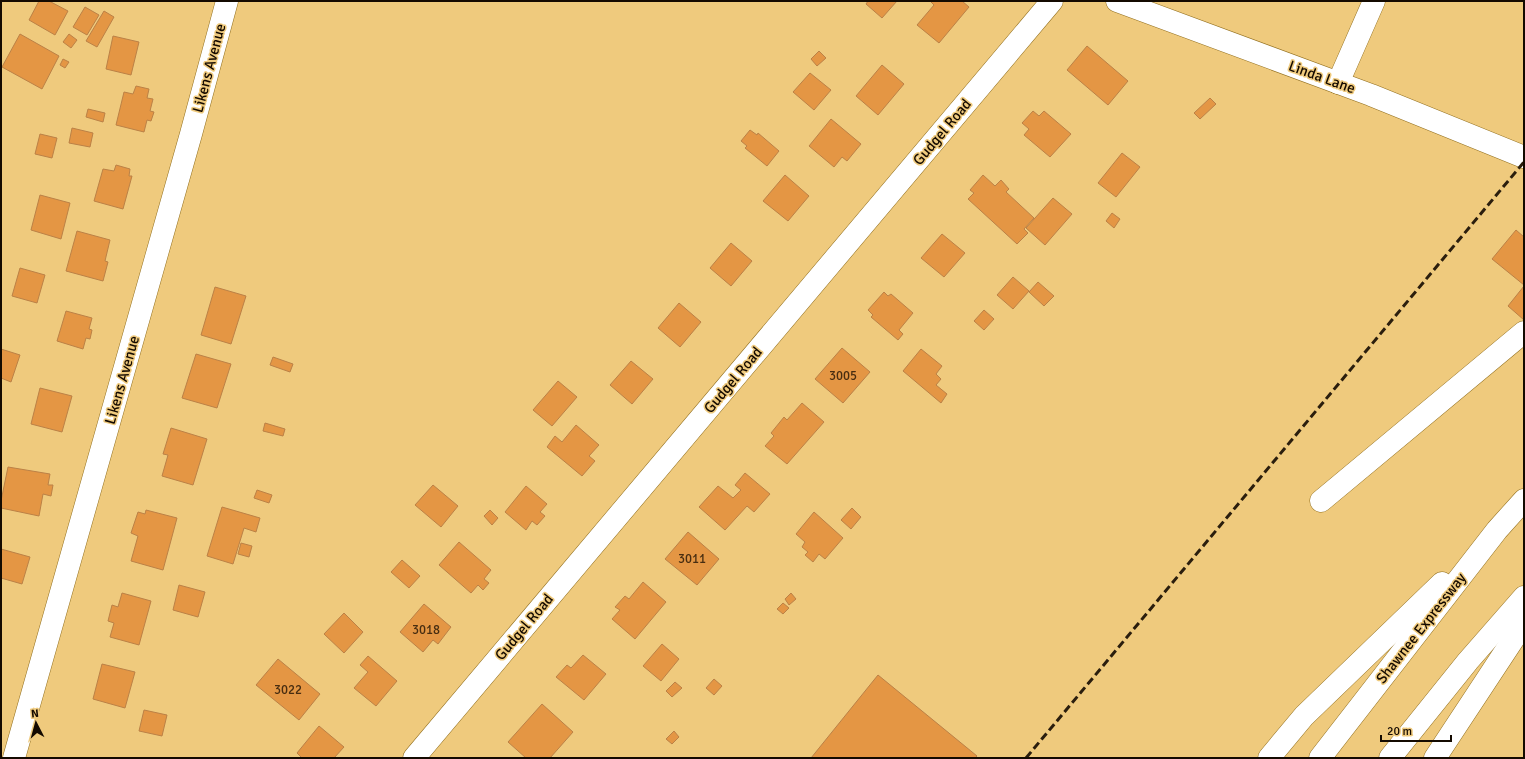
<svg xmlns="http://www.w3.org/2000/svg" width="1525" height="759" font-family="Signika,sans-serif">
  <rect width="100%" height="100%" fill="#efca7d"/>
  <!-- building -->
  <g fill="#e49644" stroke="#bb8146">
    <polygon points="39,1 49,1 68,11 55,35 29,20"/>
    <polygon points="868,1 897,1 882,18 866,4"/>
    <polygon points="930,1 962,1 969,7 939,43 917,25 934,5"/>
    <polygon points="85,7 99,15 87,35 73,27"/>
    <polygon points="104,11 114,17 97,47 86,41"/>
    <polygon points="20,34 59,56 42,89 2,67"/>
    <polygon points="69,34 77,40 71,48 63,42"/>
    <polygon points="113,36 139,42 131,75 106,69"/>
    <polygon points="1087,46 1128,81 1108,105 1067,70"/>
    <polygon points="819,51 826,58 817,66 811,59"/>
    <polygon points="63,59 69,62 65,68 60,65"/>
    <polygon points="882,65 904,84 878,115 856,96"/>
    <polygon points="810,73 831,90 814,110 793,92"/>
    <polygon points="136,86 149,89 147,98 153,99 150,111 154,112 151,121 147,120 144,132 116,125 124,92 133,94"/>
    <polygon points="1210,98 1216,104 1200,119 1194,113"/>
    <polygon points="88,109 105,113 103,122 86,117"/>
    <polygon points="1033,111 1039,116 1044,111 1071,134 1050,157 1024,135 1029,129 1022,123"/>
    <polygon points="831,119 861,144 847,161 842,157 834,167 809,146"/>
    <polygon points="72,128 93,133 90,147 69,143"/>
    <polygon points="750,130 757,135 758,133 779,151 767,166 745,148 747,146 741,141"/>
    <polygon points="40,134 57,138 52,158 35,154"/>
    <polygon points="1122,153 1140,167 1116,197 1098,183"/>
    <polygon points="116,165 130,169 129,176 132,176 123,209 94,201 103,169 114,171"/>
    <polygon points="785,175 809,196 788,221 763,201"/>
    <polygon points="983,175 995,186 1001,180 1009,189 1006,192 1034,218 1024,229 1028,233 1017,244 968,199 974,193 970,190"/>
    <polygon points="40,195 70,203 61,239 31,230"/>
    <polygon points="1053,198 1072,214 1045,245 1026,228"/>
    <polygon points="1112,213 1120,219 1114,228 1106,221"/>
    <polygon points="1516,230 1524,237 1524,285 1492,259"/>
    <polygon points="77,231 110,240 105,261 108,262 103,281 66,271"/>
    <polygon points="942,234 965,253 944,277 921,258"/>
    <polygon points="731,243 752,261 731,286 710,268"/>
    <polygon points="20,268 45,275 37,303 12,296"/>
    <polygon points="1013,277 1029,291 1013,309 997,295"/>
    <polygon points="1038,282 1054,296 1044,306 1029,292"/>
    <polygon points="1524,286 1524,320 1508,306"/>
    <polygon points="215,287 246,296 231,344 201,335"/>
    <polygon points="884,292 888,296 891,294 913,313 899,330 903,334 898,340 871,317 873,315 868,310"/>
    <polygon points="679,303 701,322 680,347 658,328"/>
    <polygon points="984,310 994,319 984,330 974,321"/>
    <polygon points="66,311 92,318 89,329 92,330 90,339 86,338 83,349 57,341"/>
    <polygon points="842,348 870,372 843,403 815,379"/>
    <polygon points="1,349 20,355 11,382 1,378"/>
    <polygon points="921,349 942,366 936,374 941,379 936,385 947,394 941,403 903,371"/>
    <polygon points="196,354 231,364 217,408 182,398"/>
    <polygon points="273,357 293,364 290,372 270,365"/>
    <polygon points="631,361 653,379 632,404 610,385"/>
    <polygon points="558,381 577,397 552,426 533,410"/>
    <polygon points="40,388 72,396 62,432 31,424"/>
    <polygon points="802,403 824,422 787,464 765,446 774,436 771,433 784,417 787,420"/>
    <polygon points="265,423 285,429 283,436 263,431"/>
    <polygon points="576,425 599,445 589,456 595,461 582,476 547,447 555,436 562,442"/>
    <polygon points="171,428 207,439 193,485 162,476 168,455 163,454"/>
    <polygon points="8,467 50,474 48,485 53,485 51,496 43,494 39,516 1,508 1,501"/>
    <polygon points="745,473 770,494 754,512 747,506 725,530 699,507 718,486 733,498 741,490 735,485"/>
    <polygon points="433,485 458,506 441,527 415,505"/>
    <polygon points="526,486 547,504 540,512 545,516 537,525 532,521 526,530 505,512"/>
    <polygon points="257,490 272,495 269,503 254,498"/>
    <polygon points="222,507 260,518 256,532 244,528 233,564 207,556"/>
    <polygon points="852,508 861,517 851,529 841,520"/>
    <polygon points="146,510 177,518 163,570 131,561 138,536 131,533 138,512 145,514"/>
    <polygon points="490,510 498,518 492,525 484,516"/>
    <polygon points="814,512 843,538 825,559 819,554 813,562 805,555 808,552 802,547 805,542 796,534"/>
    <polygon points="688,532 719,559 697,585 665,559"/>
    <polygon points="459,542 491,570 484,579 489,583 483,590 478,585 471,593 439,565"/>
    <polygon points="241,543 252,546 249,557 238,554"/>
    <polygon points="1,549 30,557 22,584 1,578"/>
    <polygon points="402,560 420,576 409,588 391,572"/>
    <polygon points="643,582 666,602 635,639 612,619 620,610 615,607 625,596 629,599"/>
    <polygon points="179,585 205,592 198,617 173,610"/>
    <polygon points="122,593 151,601 139,645 110,637 114,623 108,621 112,605 118,607"/>
    <polygon points="791,593 796,599 789,605 785,599"/>
    <polygon points="783,603 789,608 783,614 777,609"/>
    <polygon points="424,604 451,627 438,644 433,640 423,652 400,632"/>
    <polygon points="344,613 363,632 344,653 324,634"/>
    <polygon points="662,644 679,659 661,681 643,666"/>
    <polygon points="583,655 606,674 584,700 556,677 567,665 571,668"/>
    <polygon points="368,656 397,681 376,706 354,688 368,672 360,665"/>
    <polygon points="278,659 320,694 299,720 256,685"/>
    <polygon points="102,664 135,672 125,708 93,699"/>
    <polygon points="878,675 977,756 975,758 811,758"/>
    <polygon points="714,679 722,686 714,695 706,688"/>
    <polygon points="675,682 682,688 672,697 666,691"/>
    <polygon points="542,704 573,732 550,758 526,758 508,742"/>
    <polygon points="144,710 167,715 162,736 139,731"/>
    <polygon points="319,726 344,747 334,758 302,758 297,753"/>
    <polygon points="674,731 679,737 672,744 666,739"/>
  </g>
  <g fill="none" stroke-linecap="round" stroke-linejoin="round">
    <defs>
      <g id="minor">
        <polyline points="1117,1 1371,95 1524,157"/>
        <polyline points="1338,83 1374,1"/>
        <polyline points="1321,501 1524,332"/>
        <polyline points="14,758 191,134 227,1"/>
        <polyline points="414,758 1052,1"/>
      </g>
      <g id="highway">
        <polyline points="1269,758 1304,716 1442,583"/>
        <polyline points="1320,758 1497,530 1524,500"/>
        <polyline points="1390,758 1468,661 1524,597"/>
        <polyline points="1435,758 1524,623"/>
      </g>
    </defs>
    <!-- minor casing -->
    <use href="#minor" stroke="#93701f" stroke-width="23"/>
    <!-- highway casing -->
    <use href="#highway" stroke="#93701f" stroke-width="23"/>
    <!-- minor -->
    <use href="#minor" stroke="#fff" stroke-width="22"/>
    <!-- highway -->
    <use href="#highway" stroke="#fff" stroke-width="22"/>
    <!-- rail -->
    <polyline stroke="#2b1e0d" stroke-width="3" stroke-dasharray="8 4" stroke-linecap="butt" points="1026,758 1524,162"/>
  </g>
  <g text-anchor="middle" dominant-baseline="central" stroke-width="3" stroke-linejoin="round" paint-order="stroke">
    <!-- number labels -->
    <g font-size="13" fill="#482d11">
      <text x="843" y="376">3005</text>
      <text x="692" y="559">3011</text>
      <text x="426" y="630">3018</text>
      <text x="288" y="690">3022</text>
    </g>
    <!-- street labels -->
    <g font-size="15" fill="#140a00" stroke="#efca7d">
      <text transform="translate(209 68) rotate(-75)">Likens Avenue</text>
      <text transform="translate(1322 77) rotate(20)">Linda Lane</text>
      <text transform="translate(942 132) rotate(-50)">Gudgel Road</text>
      <text transform="translate(122 380) rotate(-74)">Likens Avenue</text>
      <text transform="translate(733 380) rotate(-50)">Gudgel Road</text>
      <text transform="translate(524 627) rotate(-50)">Gudgel Road</text>
      <text transform="translate(1421 628) rotate(-52)">Shawnee Expressway</text>
    </g>
  </g>
  <!-- border -->
  <rect width="1525" height="759" fill="none" stroke="#140a00" stroke-width="4"/>
  <!-- north arrow -->
  <g transform="translate(36 723) rotate(354)" stroke="#efca7d" stroke-width="3" paint-order="stroke">
  <path d="M0-3L7 15L0 10L-7 15Z" fill="#140a00"/>
  <text y="-6" font-size="11" font-weight="bold" text-anchor="middle" fill="#140a00">N</text>
  </g>
  <!-- scale -->
  <path d="M1381 735v6h70v-6" fill="none" stroke="#140a00" stroke-width="2"/>
  <text x="1387" y="735" font-size="12" fill="#140a00" stroke="#efca7d" stroke-width="3" paint-order="stroke">20 m</text>
</svg>
